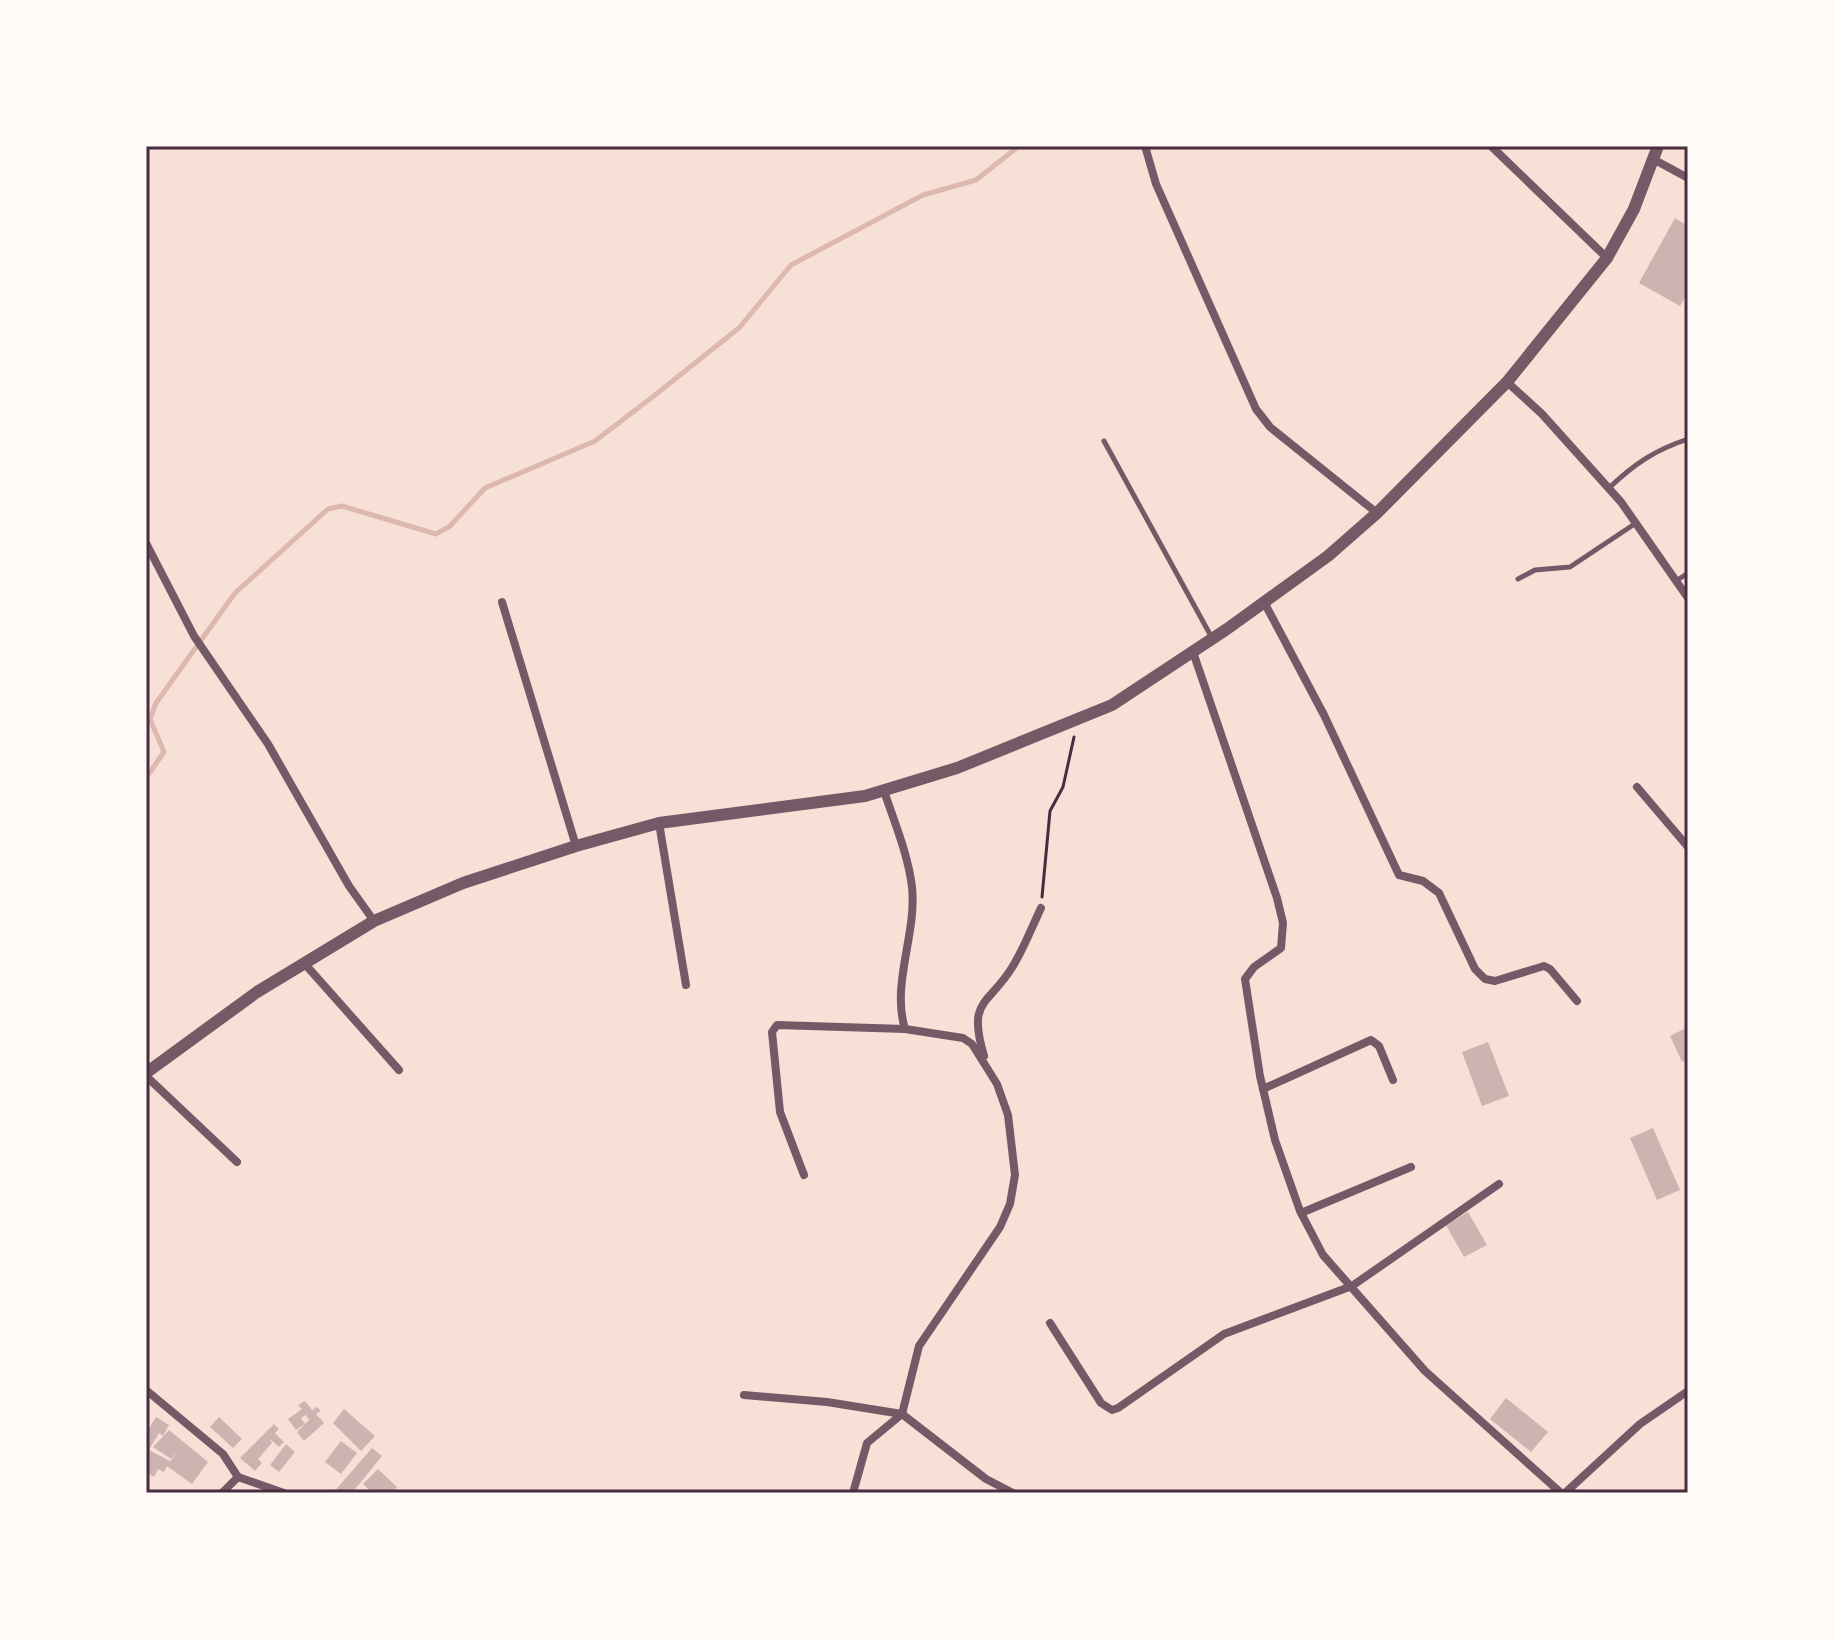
<svg xmlns="http://www.w3.org/2000/svg" width="1834" height="1639" font-family="Mulish,sans-serif">
  <rect width="100%" height="100%" fill="#f7e1d7"/>
  <g fill="none" stroke-linecap="round" stroke-linejoin="round">
    <!-- stream -->
    <polyline stroke="#dcb8b0" stroke-width="5" points="146,778 164,752 150,719 156,703 235,593 328,509 342,506 436,534 450,526 485,488 595,441 655,395 739,328 791,265 923,195 976,180 1019,146"/>
  </g>
  <!-- building -->
  <g fill="#ccb4b1">
    <polygon points="1675,218 1688,226 1688,292 1680,306 1639,283"/>
    <polygon points="1688,1027 1688,1059 1682,1062 1670,1036"/>
    <polygon points="1488,1042 1509,1096 1482,1106 1462,1052"/>
    <polygon points="1653,1128 1680,1190 1657,1200 1630,1138"/>
    <polygon points="1468,1212 1487,1245 1464,1257 1446,1225"/>
    <polygon points="1506,1398 1548,1432 1531,1452 1490,1419"/>
    <polygon points="305,1401 312,1410 317,1407 321,1411 316,1414 324,1423 304,1441 297,1432 309,1420 306,1415 301,1418 305,1424 296,1430 288,1419 302,1409 298,1405"/>
    <polygon points="344,1409 375,1436 361,1451 333,1423"/>
    <polygon points="156,1417 169,1425 163,1436 159,1433 149,1450 146,1433"/>
    <polygon points="219,1417 242,1439 233,1448 210,1427"/>
    <polygon points="274,1424 279,1429 275,1433 284,1442 279,1447 270,1439 272,1443 258,1459 262,1463 255,1471 240,1458"/>
    <polygon points="169,1430 208,1462 192,1484 167,1466 179,1449 171,1459 153,1447"/>
    <polygon points="341,1441 357,1453 341,1474 325,1462"/>
    <polygon points="286,1444 295,1452 279,1472 270,1465"/>
    <polygon points="372,1448 382,1456 352,1493 333,1493"/>
    <polygon points="149,1450 170,1461 164,1472 158,1469 154,1477 146,1472"/>
    <polygon points="378,1469 397,1487 392,1493 371,1492 363,1484"/>
  </g>
  <g fill="none" stroke-linecap="round" stroke-linejoin="round">
    <!-- path -->
    <polyline stroke="#4a2c40" stroke-width="3" points="1042,897 1050,811 1063,787 1074,737"/>
    <!-- service -->
    <g stroke="#755966" stroke-width="5">
      <polyline points="1104,441 1212,638"/>
      <path d="M1609,488c25,-24 46,-38 79,-49"/>
      <polyline points="1518,579 1535,570 1570,567 1636,523"/>
      <polyline points="1676,581 1688,573"/>
    </g>
    <!-- minor -->
    <g stroke="#755966" stroke-width="8">
      <polyline points="1145,146 1156,184 1256,409 1270,427 1377,513"/>
      <polyline points="1491,146 1607,258"/>
      <polyline points="1653,159 1688,178"/>
      <polyline points="1507,382 1542,414 1621,502 1688,598"/>
      <polyline points="146,543 194,636 268,744 349,886 374,921"/>
      <polyline points="502,602 576,846"/>
      <polyline points="1264,602 1324,715 1399,875 1423,881 1439,893 1475,969 1485,979 1495,981 1544,966 1550,969 1577,1001"/>
      <polyline points="1193,652 1277,898 1283,923 1281,948 1254,967 1245,979 1260,1076 1275,1140 1300,1211 1323,1255 1425,1371 1561,1493"/>
      <polyline points="1637,787 1688,847"/>
      <polyline points="659,823 686,985"/>
      <polyline points="304,963 399,1070"/>
      <path d="M984,1056c-17,-58 4,-49 29,-90 11,-18 19,-39 28,-58"/>
      <polyline points="146,1076 237,1162"/>
      <polyline points="1263,1089 1371,1040 1379,1046 1393,1080"/>
      <polyline points="804,1175 780,1112 772,1032 777,1025 905,1029"/>
      <polyline points="1301,1213 1411,1167"/>
      <polyline points="1050,1323 1101,1403 1112,1410 1118,1408 1224,1334 1352,1286 1499,1184"/>
      <polyline points="146,1390 223,1454 238,1477 284,1493"/>
      <polyline points="744,1395 827,1402 902,1414 986,1479 1013,1493"/>
      <polyline points="222,1493 238,1477"/>
      <path d="M853,1493l14,-50 35,-29 17,-68 81,-119 10,-23 5,-29 -7,-60 -11,-31 -25,-40 -9,-6 -58,-9c-14,-45 12,-95 7,-142 -4,-33 -18,-66 -28,-96"/>
      <polyline points="1565,1493 1640,1424 1688,1391"/>
    </g>
    <!-- tertiary -->
    <polyline stroke="#755966" stroke-width="12" points="146,1073 257,992 374,921 463,883 576,846 659,823 865,796 957,768 1112,705 1227,629 1328,556 1377,513 1507,382 1607,258 1634,209 1658,146"/>
  </g>
  <!-- border -->
  <rect width="1834" height="1639" fill="none" stroke="#fffaf5" stroke-width="296"/>
  <rect x="148" y="148" width="1538" height="1343" fill="none" stroke="#4a2c40" stroke-width="3"/>
</svg>
